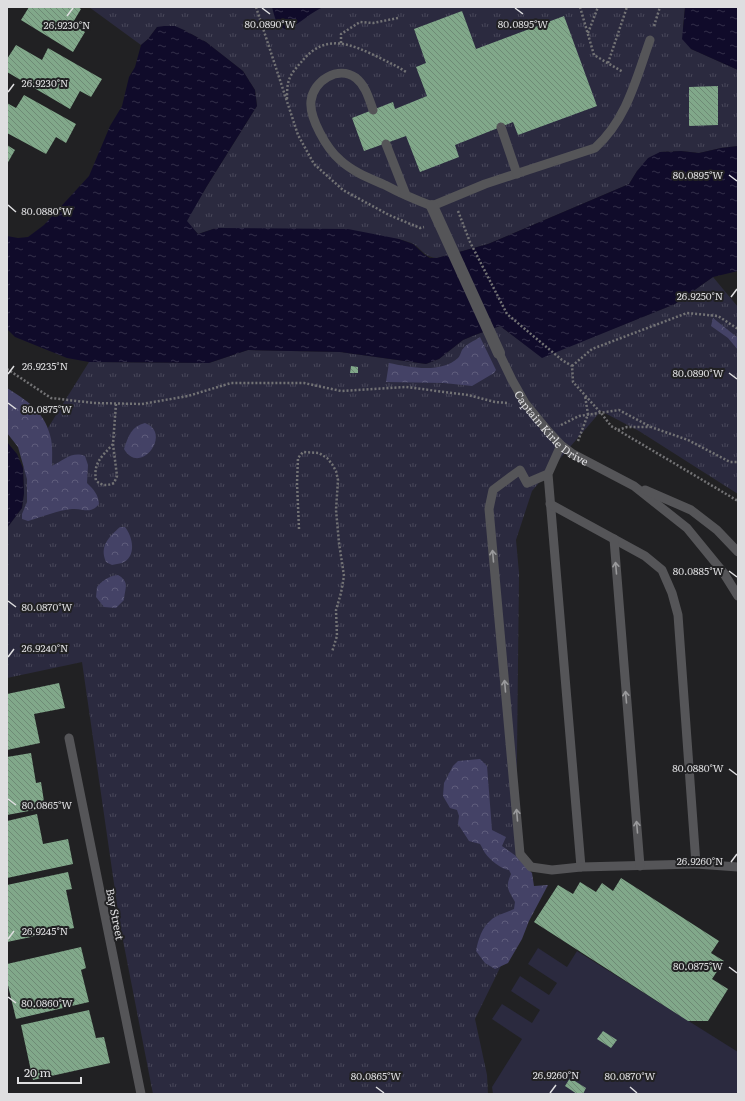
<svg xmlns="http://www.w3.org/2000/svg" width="745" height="1101" font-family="Literata,serif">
  <defs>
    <pattern id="grass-tufts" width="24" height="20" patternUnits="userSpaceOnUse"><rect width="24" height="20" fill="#2b2a3f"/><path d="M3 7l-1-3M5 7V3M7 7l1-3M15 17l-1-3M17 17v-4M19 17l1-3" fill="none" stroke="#49485a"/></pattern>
    <pattern id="forest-crowns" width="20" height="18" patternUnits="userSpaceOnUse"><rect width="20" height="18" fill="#444266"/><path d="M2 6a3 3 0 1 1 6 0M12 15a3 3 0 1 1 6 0" fill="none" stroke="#5f5d7c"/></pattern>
    <pattern id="water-ripples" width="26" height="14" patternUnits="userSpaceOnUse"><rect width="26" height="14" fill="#100b2a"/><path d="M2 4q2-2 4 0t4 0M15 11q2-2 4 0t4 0" fill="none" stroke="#322e49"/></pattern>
    <pattern id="building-back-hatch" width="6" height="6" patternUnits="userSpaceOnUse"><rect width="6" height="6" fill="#81a88a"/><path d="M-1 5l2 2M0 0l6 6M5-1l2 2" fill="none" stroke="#6e8a75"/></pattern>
  </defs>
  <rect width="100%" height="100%" fill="#212123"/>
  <!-- grass -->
  <g fill="url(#grass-tufts)">
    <path d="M89,7h596l-2,20 8,22 47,21v76l-17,2 -22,5 -18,-2 -21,1 -23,19 -8,13 -141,60 -51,14c-12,-1 -13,-6 -22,-13 -4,-3 -11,-4 -16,-6l-183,-11 -18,6 -12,-13 21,-35 50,-80 -2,-16 -12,-19 -18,-14 -19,-15 -22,-12 -27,-3 -9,12 -7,6z"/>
    <polygon points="713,277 738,307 738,494 639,431 601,411 532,491 516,540 519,573 515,937 475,1019 487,1075 488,1094 153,1094 120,925 82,662 7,678 7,528 22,508 24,493 23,468 89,362 209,363 248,350 340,352 426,364 439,359 463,340 475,335 500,326 542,357 675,304"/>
  </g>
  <!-- forest -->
  <g fill="url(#forest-crowns)">
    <polygon points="713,318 738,338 738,350 728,338 711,326"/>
    <path d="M480,337l16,33 -2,3 -22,13 -28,-3 -58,-1 3,-19c20,4 52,11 69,-5 2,-2 3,-6 4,-8 4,-6 12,-9 18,-13z"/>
    <path d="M7,388c19,12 37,23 43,47 3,9 2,21 2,31 12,-6 20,-15 33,-10l3,9 -1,18c7,7 11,11 12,21 -9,11 -15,4 -27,5 -14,1 -30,8 -44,12l-6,-2v-5l5,-12v-23l-9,-32 -11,-14z"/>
    <path d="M145,423c28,10 -5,54 -21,26 4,-13 8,-23 21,-26z"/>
    <path d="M120,527h5c8,10 12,30 -3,36 -3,1 -7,1 -10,2l-6,-3c-7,-16 3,-25 14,-35z"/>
    <path d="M118,575c12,7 7,13 6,25l-8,8 -12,-1 -8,-10 1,-10c6,-7 12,-11 21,-12z"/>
    <path d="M480,759l7,7 5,64 14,7 -4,9 14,10 16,17 2,13 14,-1 -19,36 -7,18 -14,24 -13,6 -10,-6 -9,-12c2,-11 6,-24 15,-31 5,-5 17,-8 23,-11l1,-7c-7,-13 -10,-14 -4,-28l-2,-4c-8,-1 -19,-10 -24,-17 -2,-3 -3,-6 -5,-9l-11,-3 -11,-17 1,-8 -2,-6 -7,-2 -7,-12 1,-13 9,-17 5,-5z"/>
  </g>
  <!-- pitch -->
  <polygon fill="#2b2a3f" points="538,948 567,967 577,951 738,1052 738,1094 493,1094 492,1087 522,1039 492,1019 502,1004 532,1023 540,1010 511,991 520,976 549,995 557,983 528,964"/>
  <!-- water -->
  <g fill="url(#water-ripples)">
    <path d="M272,7h51c-13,6 -23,16 -35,23 -12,-3 -13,-12 -16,-23z"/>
    <polygon points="685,7 738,7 738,70 691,49 682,39"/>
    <polygon points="164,26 175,26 184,30 206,42 243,71 255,90 257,106 207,186 187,221 198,234 216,228 348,229 399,239 413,244 425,255 430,258 437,258 488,244 629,184 637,171 648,158 660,152 681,151 699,153 721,148 738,146 738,271 713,277 675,304 542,358 500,326 475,335 463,340 439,359 426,364 340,352 248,350 209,363 89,362 67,358 15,337 7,329 7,236 18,238 28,237 44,225 89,176 110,126 122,106 129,77 135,67 141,45 148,39 157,27"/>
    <polygon points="7,442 17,454 23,468 24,493 22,508 7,528"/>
  </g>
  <!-- building -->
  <g fill="url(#building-back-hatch)">
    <polygon points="29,7 78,7 81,9 72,24 85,32 73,52 21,20"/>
    <polygon points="462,11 476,49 564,16 597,106 518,135 513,122 455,145 459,157 420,172 406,136 364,151 352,118 393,102 395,109 427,96 416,67 426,63 414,29"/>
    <polygon points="16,45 42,60 48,48 102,79 91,97 80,91 70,109 7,72 7,59"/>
    <polygon points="718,86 718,125 689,126 689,87"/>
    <polygon points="24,95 76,124 66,143 56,137 46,154 7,133 7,103 16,108"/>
    <polygon points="7,145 15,150 7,164"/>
    <polygon points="351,366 358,367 358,373 350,373"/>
    <polygon points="59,683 65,708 34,714 40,743 7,750 7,694"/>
    <polygon points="31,753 36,783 41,782 45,808 7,815 7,757"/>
    <polygon points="37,814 43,844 68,839 73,864 7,878 7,821"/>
    <polygon points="68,872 72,889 66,890 74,928 7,942 7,885"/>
    <polygon points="621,878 719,941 711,953 724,961 712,979 728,989 708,1021 688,1021 534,922 558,885 573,894 580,882 596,892 602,883 613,891"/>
    <polygon points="81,947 86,968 81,970 89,1002 16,1019 7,981 7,964"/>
    <polygon points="89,1010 96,1038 104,1037 110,1063 33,1080 21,1025"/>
    <polygon points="603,1031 617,1040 611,1048 597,1039"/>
    <polygon points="570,1078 586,1088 583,1094 577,1094 565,1086"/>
  </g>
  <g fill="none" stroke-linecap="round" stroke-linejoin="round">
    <!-- path -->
    <g stroke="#737375" stroke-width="2.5" stroke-dasharray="2 2" stroke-linecap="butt">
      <polyline points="256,7 298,135 314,164 343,190 389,215 420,228 424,227"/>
      <polyline points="580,7 594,55 623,72"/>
      <polyline points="654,26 660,7"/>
      <polyline points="588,33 598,7"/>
      <polyline points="341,43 341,34 360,22 373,23 398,18"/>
      <polyline points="608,63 627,7"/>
      <path d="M287,99c0,-6 0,-14 2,-19 2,-7 9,-14 14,-20 23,-27 48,-16 75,-3 10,5 19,9 28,15"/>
      <polyline points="458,211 470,242 507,314 562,360 572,366 573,382 601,413 611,426 738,501"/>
      <polyline points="572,366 592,349 687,313 718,316 738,329"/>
      <polyline points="7,369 51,398 94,403 142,404 188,396 231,383 304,383 341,391 406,387 468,395 495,402 508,403"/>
      <polyline points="561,425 579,416 619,410 651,427 688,440 730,462 738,462"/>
      <polyline points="618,430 627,427 650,427"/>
      <polyline points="578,441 588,414 585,396"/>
      <path d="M113,444c-11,13 -20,18 -17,37 7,5 11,5 18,2l3,-7 -4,-32 3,-40"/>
      <polyline points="299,529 297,483 298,458 303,452 319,453 327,458 332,464 336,471 338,480 336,510 339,543 344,576 341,593 336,610 337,636 332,652"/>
    </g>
    <!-- lane -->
    <g stroke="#555558" stroke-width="9">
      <path d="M373,110c-4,-11 -7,-24 -17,-32 -18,-13 -43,3 -45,23 -2,17 16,48 29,59 13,12 29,18 45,25 15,8 31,15 47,21l53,-22 110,-36c32,-29 41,-69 55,-108"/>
      <polyline points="501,127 517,174"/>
      <polyline points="386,144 406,195"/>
      <path id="s1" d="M499,353l13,27 13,23 23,28 13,14 12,9 61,32 53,42 36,44 15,24"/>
      <polyline points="548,474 527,483 520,470 493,490 489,509 520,854 531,867 552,870 581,867 548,474 561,445"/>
      <polyline points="645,490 691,510 717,530 738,552"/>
      <polyline points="550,504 645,556 662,570 672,593 678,615 696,864 581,867"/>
      <polyline points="614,539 640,866"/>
      <polyline points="69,738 141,1094"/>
      <polyline points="696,864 738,867"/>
    </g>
    <!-- street -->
    <polyline stroke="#555558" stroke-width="12" points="432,206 499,353"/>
  </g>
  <!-- one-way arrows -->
  <defs><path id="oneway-shaft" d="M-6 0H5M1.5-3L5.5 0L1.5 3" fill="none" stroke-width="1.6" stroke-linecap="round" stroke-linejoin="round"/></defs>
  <g stroke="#9a9a9c">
    <use href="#oneway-shaft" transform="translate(493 556) rotate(-95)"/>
    <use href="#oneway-shaft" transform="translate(616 568) rotate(-95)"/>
    <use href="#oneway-shaft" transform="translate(505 686) rotate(-95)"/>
    <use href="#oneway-shaft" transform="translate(626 697) rotate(-95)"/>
    <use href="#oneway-shaft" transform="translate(517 815) rotate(-95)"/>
    <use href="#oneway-shaft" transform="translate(637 827) rotate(-95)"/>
  </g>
  <!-- ticks -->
  <path fill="none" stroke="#dedee0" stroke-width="1.5" d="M262,8l8,6M515,8l8,6M67,16l6,-8M8,92l6,-8M729,175l8,6M8,205l8,7M731,297l6,-8M729,373l8,6M8,374l6,-8M8,403l8,6M729,571l8,6M8,601l8,6M8,657l6,-8M729,769l8,6M8,799l8,6M731,862l6,-8M8,939l6,-8M729,967l8,6M8,997l8,6M376,1087l8,6M630,1087l7,6M550,1093l6,-8"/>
  <g text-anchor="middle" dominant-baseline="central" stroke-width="4" stroke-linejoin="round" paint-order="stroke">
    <!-- street labels -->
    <g font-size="11" fill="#dedee0" stroke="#212123">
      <text stroke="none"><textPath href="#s1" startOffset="93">Captain Kirle Drive</textPath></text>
      <text transform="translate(116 914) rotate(79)">Bay Street</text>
    </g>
  </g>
  <g font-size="10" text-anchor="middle" fill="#dedee0" stroke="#212123" stroke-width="4" stroke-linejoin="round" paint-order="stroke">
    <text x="270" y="28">80.0890°W</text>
    <text x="523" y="28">80.0895°W</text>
    <text x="67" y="29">26.9230°N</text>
    <text x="45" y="87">26.9230°N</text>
    <text x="698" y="179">80.0895°W</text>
    <text x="47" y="215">80.0880°W</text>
    <text x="700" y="300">26.9250°N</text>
    <text x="45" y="370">26.9235°N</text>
    <text x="698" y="377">80.0890°W</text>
    <text x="47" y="413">80.0875°W</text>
    <text x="698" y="575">80.0885°W</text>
    <text x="47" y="611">80.0870°W</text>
    <text x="45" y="652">26.9240°N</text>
    <text x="698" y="772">80.0880°W</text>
    <text x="47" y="809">80.0865°W</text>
    <text x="700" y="865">26.9260°N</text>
    <text x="45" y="935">26.9245°N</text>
    <text x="698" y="970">80.0875°W</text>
    <text x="47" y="1007">80.0860°W</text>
    <text x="556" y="1079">26.9260°N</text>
    <text x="376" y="1080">80.0865°W</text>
    <text x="630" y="1080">80.0870°W</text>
  </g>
  <!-- border -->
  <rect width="745" height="1101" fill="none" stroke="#dedee0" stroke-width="16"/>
  <!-- scale -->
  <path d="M18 1077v6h63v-6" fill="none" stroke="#dedee0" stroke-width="2"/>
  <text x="24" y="1077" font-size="12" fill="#dedee0" stroke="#212123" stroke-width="3" paint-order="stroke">20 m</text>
</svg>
